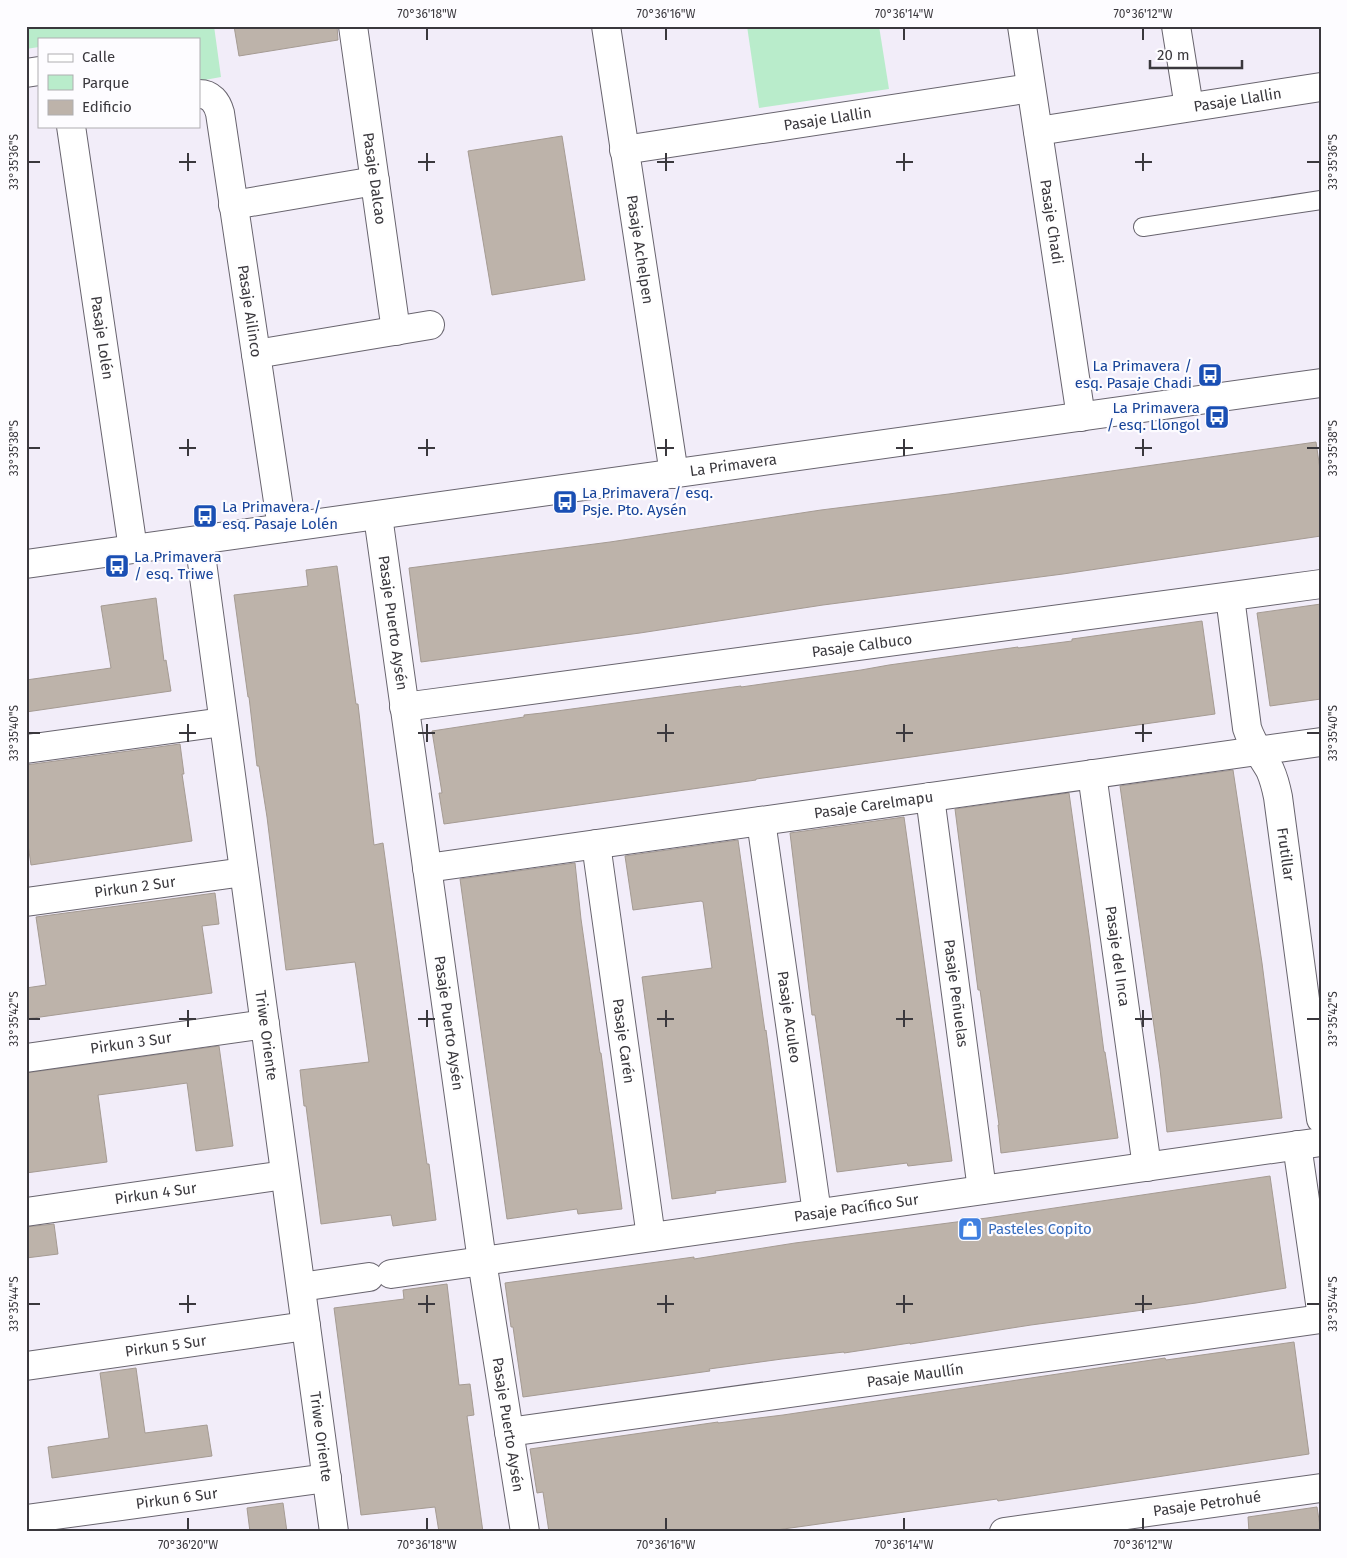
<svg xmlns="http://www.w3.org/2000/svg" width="1347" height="1558" font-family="'Fira Sans',sans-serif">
  <rect width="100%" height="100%" fill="#f2edf9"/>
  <!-- green -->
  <g fill="#b9eccb">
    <polygon points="26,26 214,26 221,77 199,81 199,39 39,39 39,47 26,49"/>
    <polygon points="747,26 879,26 889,89 759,108"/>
  </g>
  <!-- building -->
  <g fill="#bdb3aa" stroke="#a59b93">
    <polygon points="234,26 337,26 338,40 239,56"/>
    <polygon points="562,136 585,280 492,295 468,151"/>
    <polygon points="1316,442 1321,476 1321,536 1063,574 823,605 640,633 421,662 409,568 610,542 821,510 949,494"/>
    <polygon points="337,566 356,704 358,704 374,845 383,843 427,1164 429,1164 436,1220 393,1226 391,1215 321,1224 306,1106 304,1106 300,1070 369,1062 356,968 355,962 286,970 267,817 259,766 257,766 249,697 248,697 234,595 308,586 306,570"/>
    <polygon points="156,598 164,661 166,660 171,691 26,712 26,680 111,668 101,606"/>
    <polygon points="1321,604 1321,699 1270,706 1257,613"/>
    <polygon points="1202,621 1215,714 756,779 756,780 444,824 439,793 442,793 432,731 524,717 524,715 542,713 741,686 741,687 861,670 889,665 1018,647 1018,648 1072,641 1072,639"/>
    <polygon points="180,744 184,774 182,774 192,841 31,865 26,831 26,765"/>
    <polygon points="1233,770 1262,963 1282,1118 1167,1132 1160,1069 1120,786"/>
    <polygon points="1069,793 1089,935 1104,1052 1105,1052 1118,1138 1001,1153 998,1125 999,1125 980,990 978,990 955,809"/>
    <polygon points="904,817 952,1161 908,1166 907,1163 837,1172 815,1015 812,1015 790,833"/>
    <polygon points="738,840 765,1031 766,1030 786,1182 715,1191 716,1193 672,1199 642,977 712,968 703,902 701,901 633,910 625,856"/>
    <polygon points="575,863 581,919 600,1053 601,1053 622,1209 578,1214 577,1209 507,1219 460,879"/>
    <polygon points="215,893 219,924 202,926 212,993 26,1019 26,988 46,985 36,917"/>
    <polygon points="219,1046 233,1146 196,1151 187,1083 144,1089 98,1095 107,1162 26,1173 26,1073"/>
    <polygon points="1270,1176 1286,1288 1196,1303 1031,1325 910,1344 910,1343 844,1353 844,1352 782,1359 709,1369 710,1371 523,1397 513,1327 511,1327 505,1283 694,1257 694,1259 795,1243 987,1218"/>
    <polygon points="54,1224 58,1254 26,1258 26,1227"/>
    <polygon points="447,1284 459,1385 470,1384 474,1415 467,1416 483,1532 439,1532 435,1507 361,1515 334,1308 404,1299 403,1290"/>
    <polygon points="1294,1342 1309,1454 998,1501 997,1499 762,1532 549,1532 543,1492 537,1493 530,1449 718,1422 718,1423 783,1415 1165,1358 1166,1360"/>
    <polygon points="136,1368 145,1433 207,1425 212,1456 52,1478 48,1447 109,1438 100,1373"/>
    <polygon points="283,1503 287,1532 250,1532 247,1508"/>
    <polygon points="1317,1507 1321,1532 1249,1532 1248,1517"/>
  </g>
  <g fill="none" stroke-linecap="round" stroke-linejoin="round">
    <defs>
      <polyline id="service" points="1143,227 1321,200"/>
      <g id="minor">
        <path id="s1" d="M353,26l43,305"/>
        <path id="s2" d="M606,26l68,448"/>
        <path id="s3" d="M1022,26l59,391"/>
        <polyline points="1176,26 1189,107"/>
        <polyline points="26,73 39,71"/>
        <path id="s4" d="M199,94c12,0 18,8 21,19l62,415"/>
        <path id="s5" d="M71,126l62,423"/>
        <path id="s6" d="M1038,131l283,-44"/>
        <path id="s7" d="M624,150l407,-62"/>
        <polyline points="233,205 375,181"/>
        <polyline points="256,354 430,325"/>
        <path id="s8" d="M378,516l104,745 43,271"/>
        <path id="s9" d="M199,540l135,992"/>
        <path id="s10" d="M26,564l1295,-181"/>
        <path id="s11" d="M1230,597l17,131c5,16 15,28 23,42 4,9 6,17 8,27l43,322"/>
        <path id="s12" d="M404,707l917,-123"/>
        <polyline points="26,749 223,722"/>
        <path id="s13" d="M1092,774l55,393"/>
        <path id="s14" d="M930,797l52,393"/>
        <path id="s15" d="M761,821l56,392"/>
        <path id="s16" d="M596,844l55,393"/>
        <path id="s17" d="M427,868l894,-126"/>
        <path id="s18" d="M26,902l218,-30"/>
        <path id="s19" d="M26,1058l239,-34"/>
        <polyline points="1297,1145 1321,1310"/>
        <path id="s20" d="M26,1212l259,-37"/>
        <path id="s21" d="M391,1274l930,-132"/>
        <polyline points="301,1287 369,1277"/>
        <path id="s22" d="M26,1366l280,-40"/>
        <path id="s23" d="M509,1432l812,-113"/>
        <path id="s24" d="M26,1519l301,-41"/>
        <path id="s25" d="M1004,1532l317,-44"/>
      </g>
    </defs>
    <!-- service casing -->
    <use href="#service" stroke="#68646e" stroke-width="20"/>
    <!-- minor casing -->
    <use href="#minor" stroke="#68646e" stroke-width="30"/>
    <!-- service -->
    <use href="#service" stroke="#fff" stroke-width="18"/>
    <!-- minor -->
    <use href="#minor" stroke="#fff" stroke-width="28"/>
  </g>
  <!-- ticks -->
  <path fill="none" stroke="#3a383d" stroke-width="2" d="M427,28v12M666,28v12M904,28v12M1143,28v12M188,153v18M427,153v18M666,153v18M904,153v18M1143,153v18M28,162h12M179,162h17M418,162h17M657,162h17M896,162h17M1135,162h17M1307,162h13M188,439v17M427,439v17M666,439v17M904,439v17M1143,439v17M28,448h12M179,448h17M418,448h17M657,448h17M896,448h17M1135,448h17M1307,448h13M188,724v18M427,724v18M666,724v18M904,724v18M1143,724v18M28,733h12M179,733h17M418,733h17M657,733h17M896,733h17M1135,733h17M1307,733h13M188,1010v17M427,1010v17M666,1010v17M904,1010v17M1143,1010v17M28,1019h12M179,1019h17M418,1019h17M657,1019h17M896,1019h17M1135,1019h17M1307,1019h13M188,1295v18M427,1295v18M666,1295v18M904,1295v18M1143,1295v18M28,1304h12M179,1304h17M418,1304h17M657,1304h17M896,1304h17M1135,1304h17M1307,1304h13M188,1518v12M427,1518v12M666,1518v12M904,1518v12M1143,1518v12"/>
  <!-- icons -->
  <defs>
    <symbol id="bus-square" viewBox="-11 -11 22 22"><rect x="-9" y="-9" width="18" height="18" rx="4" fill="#1a4fb4" stroke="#fdfcff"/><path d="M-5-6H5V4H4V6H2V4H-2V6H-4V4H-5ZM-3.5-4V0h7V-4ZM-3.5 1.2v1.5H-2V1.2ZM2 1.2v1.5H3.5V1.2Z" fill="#fff"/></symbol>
    <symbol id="shop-square" viewBox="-11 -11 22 22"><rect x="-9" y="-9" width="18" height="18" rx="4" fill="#3f7fe0" stroke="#fdfcff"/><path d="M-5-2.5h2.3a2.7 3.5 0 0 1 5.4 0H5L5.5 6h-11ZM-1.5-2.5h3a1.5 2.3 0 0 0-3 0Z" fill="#fff"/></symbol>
  </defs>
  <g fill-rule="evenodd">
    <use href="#bus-square" x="1196" y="361" width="28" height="28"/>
    <use href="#bus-square" x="1203" y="403" width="28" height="28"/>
    <use href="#bus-square" x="551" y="488" width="28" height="28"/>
    <use href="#bus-square" x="191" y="502" width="28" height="28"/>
    <use href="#bus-square" x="103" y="552" width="28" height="28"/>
    <use href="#shop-square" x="956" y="1215" width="28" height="28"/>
  </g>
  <g text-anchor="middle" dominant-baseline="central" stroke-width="4.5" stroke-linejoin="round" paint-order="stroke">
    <!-- street labels -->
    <g font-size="15" fill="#3a383d" stroke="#fdfcff">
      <text stroke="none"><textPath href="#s6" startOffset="202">Pasaje Llallin</textPath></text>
      <text stroke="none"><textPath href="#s7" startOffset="206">Pasaje Llallin</textPath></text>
      <text stroke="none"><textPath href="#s1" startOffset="154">Pasaje Dalcao</textPath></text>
      <text stroke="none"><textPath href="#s3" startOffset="198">Pasaje Chadi</textPath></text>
      <text stroke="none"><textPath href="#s2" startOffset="226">Pasaje Achelpen</textPath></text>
      <text stroke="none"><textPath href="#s4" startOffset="231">Pasaje Ailinco</textPath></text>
      <text stroke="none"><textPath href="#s5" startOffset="214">Pasaje Lolén</textPath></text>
      <text stroke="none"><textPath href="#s10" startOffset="714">La Primavera</textPath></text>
      <text stroke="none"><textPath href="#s8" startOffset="108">Pasaje Puerto Aysén</textPath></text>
      <text stroke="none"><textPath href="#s12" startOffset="462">Pasaje Calbuco</textPath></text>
      <text stroke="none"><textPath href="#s17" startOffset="451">Pasaje Carelmapu</textPath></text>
      <text stroke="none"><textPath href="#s11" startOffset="266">Frutillar</textPath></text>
      <text stroke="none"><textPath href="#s18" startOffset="110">Pirkun 2 Sur</textPath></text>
      <text stroke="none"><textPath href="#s13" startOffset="184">Pasaje del Inca</textPath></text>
      <text stroke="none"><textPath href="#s14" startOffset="198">Pasaje Peñuelas</textPath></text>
      <text stroke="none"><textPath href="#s15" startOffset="198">Pasaje Aculeo</textPath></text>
      <text stroke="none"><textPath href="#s8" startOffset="512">Pasaje Puerto Aysén</textPath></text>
      <text stroke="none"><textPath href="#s9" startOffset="500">Triwe Oriente</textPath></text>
      <text stroke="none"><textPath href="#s16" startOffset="199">Pasaje Carén</textPath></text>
      <text stroke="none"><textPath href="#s19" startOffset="106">Pirkun 3 Sur</textPath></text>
      <text stroke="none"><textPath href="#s20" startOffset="131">Pirkun 4 Sur</textPath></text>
      <text stroke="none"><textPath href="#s21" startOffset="470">Pasaje Pacífico Sur</textPath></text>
      <text stroke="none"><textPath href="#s22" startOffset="141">Pirkun 5 Sur</textPath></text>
      <text stroke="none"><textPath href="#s23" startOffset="410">Pasaje Maullín</textPath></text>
      <text stroke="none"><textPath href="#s8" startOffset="918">Pasaje Puerto Aysén</textPath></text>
      <text stroke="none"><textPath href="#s9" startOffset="905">Triwe Oriente</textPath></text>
      <text stroke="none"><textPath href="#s24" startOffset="152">Pirkun 6 Sur</textPath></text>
      <text stroke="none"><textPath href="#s25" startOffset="205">Pasaje Petrohué</textPath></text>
    </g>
    <!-- transit labels -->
    <g font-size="15" fill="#164399" stroke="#fdfcff" text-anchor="start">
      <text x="1192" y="366" text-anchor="end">La Primavera /<tspan x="1192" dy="17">esq. Pasaje Chadi</tspan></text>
      <text x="1200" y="408" text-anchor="end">La Primavera<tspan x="1200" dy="17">/ esq. Llongol</tspan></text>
      <text x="582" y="493">La Primavera / esq.<tspan x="582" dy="17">Psje. Pto. Aysén</tspan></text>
      <text x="222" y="507">La Primavera /<tspan x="222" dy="17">esq. Pasaje Lolén</tspan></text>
      <text x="134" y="557">La Primavera<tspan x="134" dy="17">/ esq. Triwe</tspan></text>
    </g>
    <!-- shop labels -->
    <g font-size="15" fill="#366cbe" stroke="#fdfcff" text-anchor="start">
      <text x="988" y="1229">Pasteles Copito</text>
    </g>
  </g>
  <!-- border -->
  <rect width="1347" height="1558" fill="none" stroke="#fdfcff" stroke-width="55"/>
  <!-- legend -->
  <rect x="38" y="38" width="162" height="90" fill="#fdfcff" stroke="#afaeb1"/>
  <rect x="48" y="54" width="25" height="8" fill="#ffffff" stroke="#afaeb1"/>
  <text x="82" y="62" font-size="15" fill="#3a383d">Calle</text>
  <rect x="48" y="75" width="25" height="15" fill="#b9eccb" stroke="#afaeb1"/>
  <text x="82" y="88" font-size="15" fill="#3a383d">Parque</text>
  <rect x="48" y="100" width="25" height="15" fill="#bdb3aa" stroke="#afaeb1"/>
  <text x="82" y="112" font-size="15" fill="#3a383d">Edificio</text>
  <!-- scale -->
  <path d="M1150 60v8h92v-8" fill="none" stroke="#3a383d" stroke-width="2.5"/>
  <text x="1157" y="60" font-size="15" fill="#3a383d" stroke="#fdfcff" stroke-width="4" paint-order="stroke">20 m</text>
  <rect x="28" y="28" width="1292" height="1502" fill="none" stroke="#3a383d" stroke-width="2"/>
  <g font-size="12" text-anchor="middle" fill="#3a383d">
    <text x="427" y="18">70°36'18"W</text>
    <text x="666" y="18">70°36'16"W</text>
    <text x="904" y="18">70°36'14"W</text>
    <text x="1143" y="18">70°36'12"W</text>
    <text transform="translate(14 162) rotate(-90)" y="4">33°35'36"S</text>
    <text transform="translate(1333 162) rotate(-90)" y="4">33°35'36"S</text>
    <text transform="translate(14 448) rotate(-90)" y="4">33°35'38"S</text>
    <text transform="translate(1333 448) rotate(-90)" y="4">33°35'38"S</text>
    <text transform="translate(14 733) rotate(-90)" y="4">33°35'40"S</text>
    <text transform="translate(1333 733) rotate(-90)" y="4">33°35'40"S</text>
    <text transform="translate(14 1019) rotate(-90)" y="4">33°35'42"S</text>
    <text transform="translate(1333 1019) rotate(-90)" y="4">33°35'42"S</text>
    <text transform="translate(14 1304) rotate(-90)" y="4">33°35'44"S</text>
    <text transform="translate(1333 1304) rotate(-90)" y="4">33°35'44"S</text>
    <text x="188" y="1549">70°36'20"W</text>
    <text x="427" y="1549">70°36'18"W</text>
    <text x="666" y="1549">70°36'16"W</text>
    <text x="904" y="1549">70°36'14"W</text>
    <text x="1143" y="1549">70°36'12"W</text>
  </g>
</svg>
